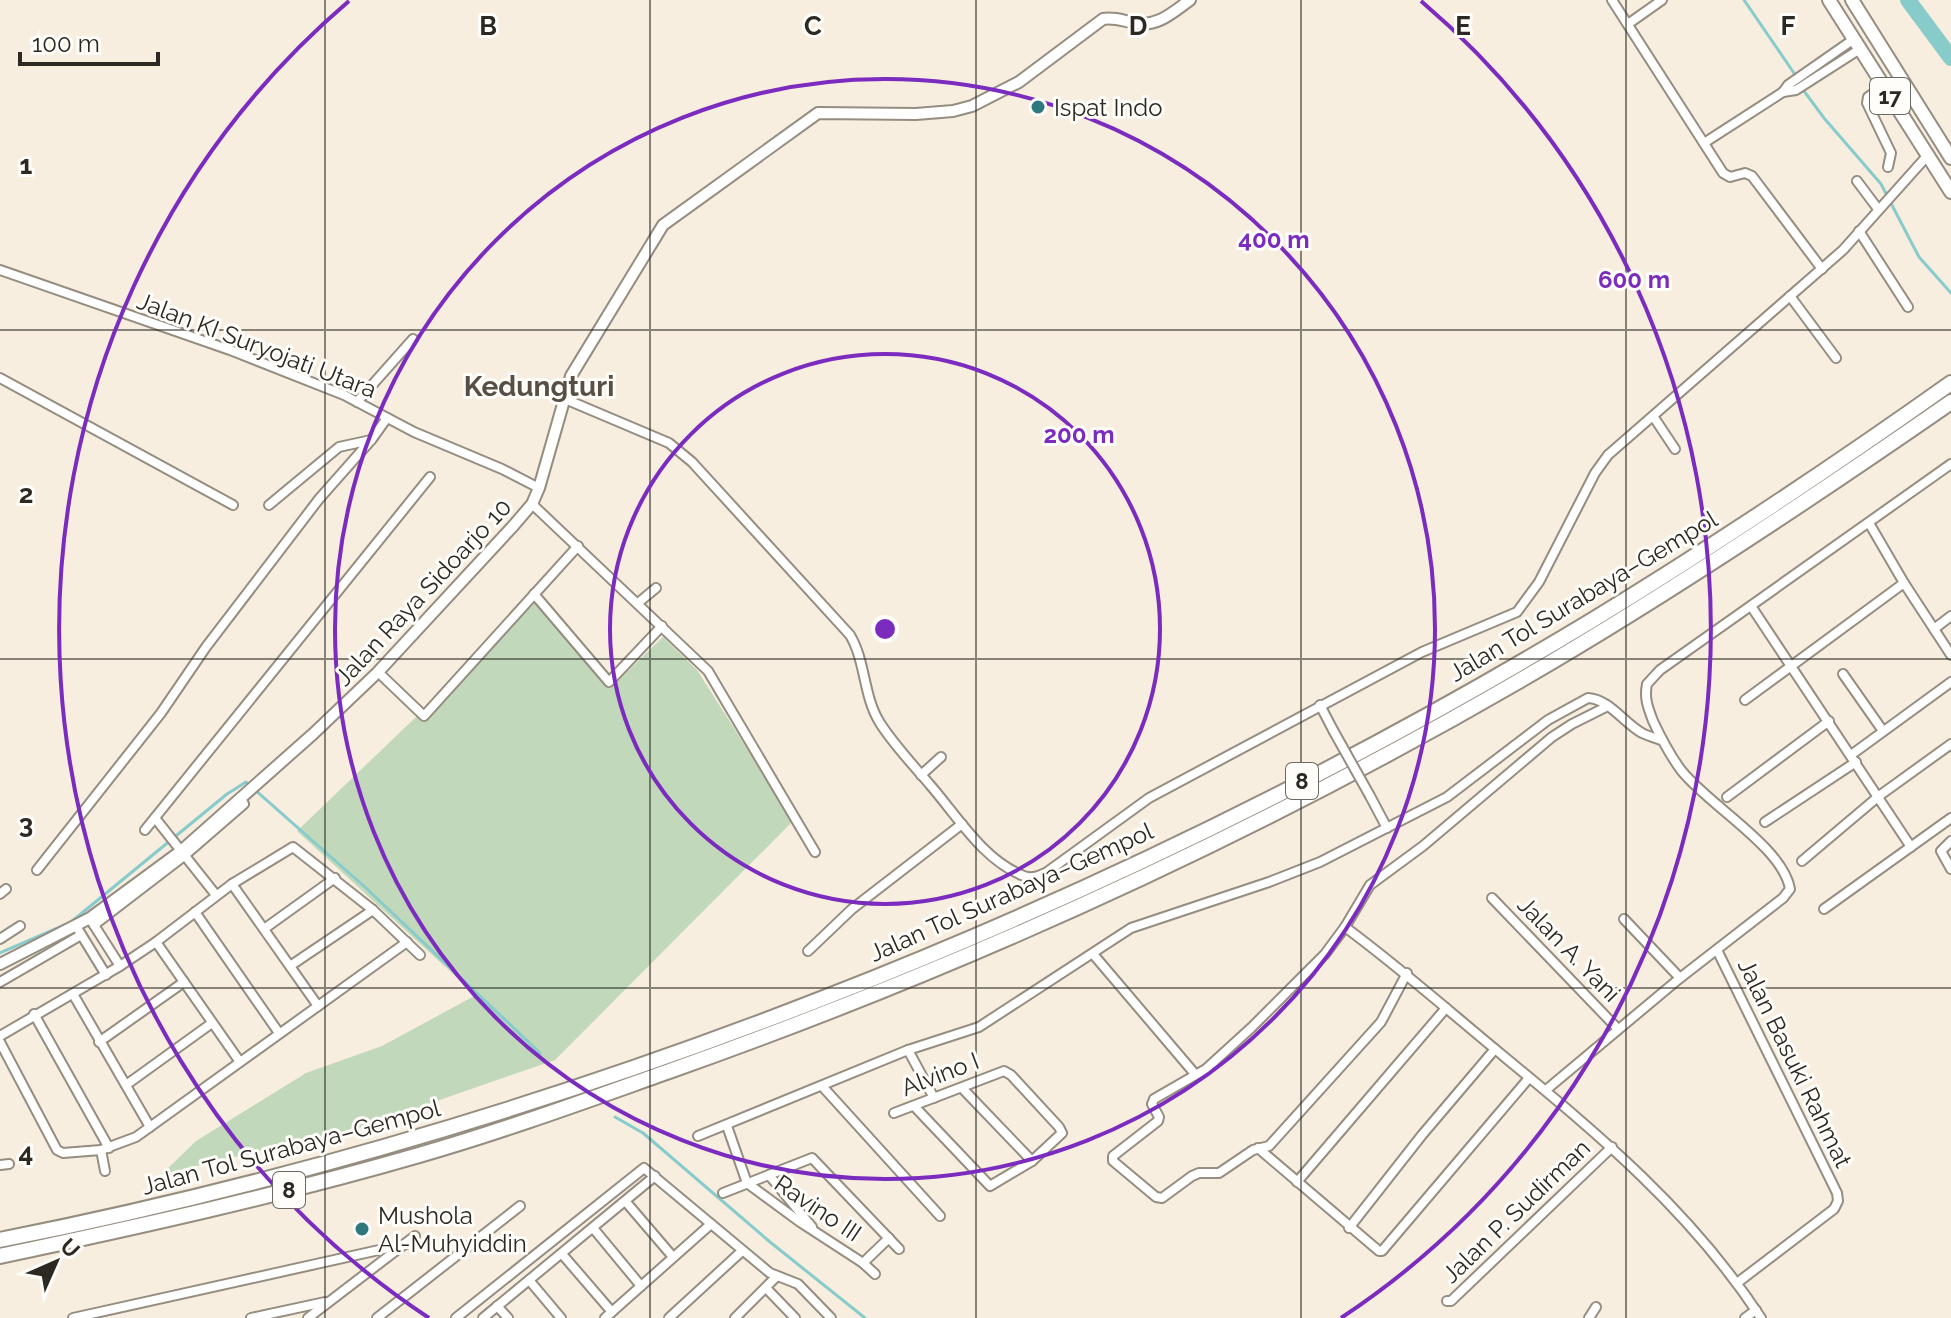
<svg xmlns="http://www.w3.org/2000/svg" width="1951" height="1318" font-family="Raleway,sans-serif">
  <rect width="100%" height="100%" fill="#f7eee0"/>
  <!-- green -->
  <polygon fill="#c1d9ba" points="537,601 610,688 663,637 697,670 793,821 555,1060 362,1127 162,1174 196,1141 306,1073 382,1046 476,995 297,831"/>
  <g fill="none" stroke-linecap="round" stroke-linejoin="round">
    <!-- stream -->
    <g stroke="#88cbcb" stroke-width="3">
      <polyline points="1744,0 1796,76"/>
      <polyline points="1801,87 1824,118 1881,184 1919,257 1951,293"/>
      <polyline points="0,953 71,922 227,794 246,782 366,888 540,1053"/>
      <polyline points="615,1117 643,1133 770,1242 865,1318"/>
    </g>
    <!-- river -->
    <polyline stroke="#88cbcb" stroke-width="16" points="1908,0 1951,58"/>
    <defs>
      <g id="minor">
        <polyline points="1612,0 1723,173 1730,177 1745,173 1752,176 1822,269"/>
        <polyline points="1628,24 1662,0"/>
        <polyline points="1884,86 1868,97 1867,103 1891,153 1888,167"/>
        <polyline points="1783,92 1796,90 1860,49"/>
        <polyline points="1704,143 1783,92 1788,85 1854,39"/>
        <polyline points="1857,181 1878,209"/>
        <polyline points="1859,231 1908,307"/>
        <polyline points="0,270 230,350 344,395 414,432 502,469 539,488"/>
        <polyline points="1790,296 1836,358"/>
        <polyline points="0,378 233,505"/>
        <path d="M565,399l104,44 23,19 158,173c16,27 13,61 30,88 14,22 34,43 51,63 26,30 53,75 93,90 8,3 15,0 23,-4l102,-74 273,-146 95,-40 22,-30 56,-109 13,-18 235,-205 85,-95"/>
        <polyline points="357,402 413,339"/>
        <polyline points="1653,416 1675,449"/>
        <polyline points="532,504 708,671 815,852"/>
        <polyline points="269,505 339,447 371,440"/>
        <polyline points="1869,523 1904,583 1951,655"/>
        <polyline points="534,594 609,682 662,626"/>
        <polyline points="638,603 656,588"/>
        <polyline points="1751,606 1911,847"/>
        <polyline points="1934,629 1951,616"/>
        <polyline points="378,672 424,716 578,546"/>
        <polyline points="1843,674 1883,731"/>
        <polyline points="1745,700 1904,583"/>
        <polyline points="1320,705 1333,730"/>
        <polyline points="1851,755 1951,682"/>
        <polyline points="921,775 941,757"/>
        <polyline points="1370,796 1387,828"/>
        <polyline points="1727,797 1829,721"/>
        <polyline points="155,818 216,895"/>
        <polyline points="1765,822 1856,762"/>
        <polyline points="145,830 430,477"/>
        <polyline points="1951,841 1941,851 1951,869"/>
        <polyline points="1802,861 1879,796 1951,744"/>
        <polyline points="37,870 161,713 206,647 319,499 372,439 387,418"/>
        <polyline points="232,884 318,1006"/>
        <polyline points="0,894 6,889"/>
        <polyline points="1492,898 1617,1028"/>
        <polyline points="1824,909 1951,818"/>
        <polyline points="195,912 279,1033"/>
        <polyline points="1624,919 1680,978"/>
        <polyline points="92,922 120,966"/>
        <polyline points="94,925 184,856 244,804 241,798"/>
        <polyline points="76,926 106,975"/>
        <path d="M1345,927c54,40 104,84 156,127 98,81 189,156 260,264"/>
        <polyline points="264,929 335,878"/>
        <polyline points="0,939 20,926"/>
        <polyline points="156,942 240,1062"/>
        <polyline points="1717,950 1837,1193 1838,1201 1834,1209 1737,1283"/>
        <polyline points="808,951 852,909 962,824"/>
        <polyline points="1093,954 1195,1074"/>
        <polyline points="290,966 373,910"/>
        <polyline points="1407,973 1381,1022 1269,1146 1253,1150 1219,1173 1199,1173 1192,1176 1162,1198 1156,1197 1113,1161 1113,1156 1158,1121 1159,1117 1152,1104 1154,1099 1206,1069 1251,1028 1325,954 1345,927 1370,885 1423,846 1552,737 1572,724 1608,706"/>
        <polyline points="0,982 81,935"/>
        <polyline points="73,994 150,1127"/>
        <polyline points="34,1014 109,1148"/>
        <polyline points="0,1036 120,966 156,942 232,884 293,847 373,910 420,955"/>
        <polyline points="0,1042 57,1150 63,1153 101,1150 136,1137 407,942"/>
        <polyline points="99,1042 184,982"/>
        <polyline points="908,1050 934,1098"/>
        <polyline points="126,1085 212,1023"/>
        <polyline points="822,1086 940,1216"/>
        <polyline points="962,1088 1032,1161"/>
        <path d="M1546,1090l134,-112 103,-80 7,-9c-7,-42 -83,-85 -109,-119 -12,-16 -20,-32 -28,-49 -5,-13 -9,-23 -6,-37l13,-14 291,-206"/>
        <polyline points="894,1113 1004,1071 1011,1075 1059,1127 1062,1133 1032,1161 990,1186 914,1106"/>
        <polyline points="727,1126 747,1183 800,1222 863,1263 875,1274"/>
        <path d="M698,1136l210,-86 71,-23 152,-99 138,-46 51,-20 127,-65 101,-77 40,-22c21,1 36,25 54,35 6,3 13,5 19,7"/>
        <polyline points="1258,1148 1379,1251 1382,1251 1529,1078"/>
        <polyline points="101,1150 105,1171"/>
        <polyline points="0,1165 9,1164"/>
        <polyline points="769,1175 812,1227"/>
        <polyline points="1297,1182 1446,1008"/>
        <polyline points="723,1193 812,1158 899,1249"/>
        <polyline points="626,1202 673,1257"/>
        <polyline points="593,1228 641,1286"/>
        <polyline points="1349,1228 1422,1135 1495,1049"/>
        <polyline points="562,1254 612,1312"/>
        <polyline points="863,1263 889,1238"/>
        <polyline points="529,1280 561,1318"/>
        <polyline points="766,1288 795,1318"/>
        <polyline points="1447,1301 1451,1301 1612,1147"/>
        <polyline points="497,1306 508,1318"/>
        <polyline points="73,1318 406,1244"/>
        <polyline points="251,1318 325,1302"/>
        <polyline points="308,1318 415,1236"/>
        <polyline points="377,1318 520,1206"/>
        <polyline points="456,1318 644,1168 770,1273 798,1284 831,1318"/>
        <polyline points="483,1318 655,1176"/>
        <polyline points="605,1318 711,1224"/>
        <polyline points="669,1318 742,1251"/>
        <polyline points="735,1318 777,1276"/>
        <polyline points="1589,1318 1596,1307"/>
        <polyline points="1745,1318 1756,1310"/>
      </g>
      <path id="tertiary" d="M0,964l90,-46 91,-67 132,-117 65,-62 136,-147 18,-21 7,-16 32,-112 92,-151 155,-112 98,1 37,-3 19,-5 47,-24 84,-63c12,-2 20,2 33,4 22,4 37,-11 54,-23"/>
      <g id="trunk">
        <polyline points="1829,0 1951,192"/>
        <polyline points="1852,0 1951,158"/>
      </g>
      <g id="motorway">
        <path d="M0,1240c554,-110 1107,-327 1591,-619 123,-75 243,-155 360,-238"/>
        <path d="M0,1256c141,-30 281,-61 419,-101 87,-25 171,-56 256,-86 304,-108 600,-244 878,-408 137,-81 268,-169 398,-259"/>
      </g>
    </defs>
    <!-- minor casing -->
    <use href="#minor" stroke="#958d80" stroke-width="12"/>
    <!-- tertiary casing -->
    <use href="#tertiary" stroke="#958d80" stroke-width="14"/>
    <!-- trunk casing -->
    <use href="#trunk" stroke="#958d80" stroke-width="16"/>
    <!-- motorway casing -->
    <use href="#motorway" stroke="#958d80" stroke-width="18"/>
    <!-- minor -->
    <use href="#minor" stroke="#fff" stroke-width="8"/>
    <!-- tertiary -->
    <use href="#tertiary" stroke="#fff" stroke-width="10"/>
    <!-- trunk -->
    <use href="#trunk" stroke="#fff" stroke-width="12"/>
    <!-- motorway -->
    <use href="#motorway" stroke="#fff" stroke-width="14"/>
    <defs>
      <polyline id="minor-bridge" points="1333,730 1370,796"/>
    </defs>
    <!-- minor-bridge casing -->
    <use href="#minor-bridge" stroke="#958d80" stroke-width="12" stroke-linecap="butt"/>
    <!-- minor-bridge -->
    <use href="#minor-bridge" stroke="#fff" stroke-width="8"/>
  </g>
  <!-- grid -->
  <path fill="none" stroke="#2c2923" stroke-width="2" stroke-opacity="0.55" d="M325,0v1318M650,0v1318M976,0v1318M1301,0v1318M1626,0v1318M0,330h1951M0,659h1951M0,988h1951"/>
  <!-- distance rings -->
  <g fill="none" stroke="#7b2cbf" stroke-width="4">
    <circle cx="885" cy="629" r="275"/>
    <circle cx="885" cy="629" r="550"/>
    <path d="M429 1318A826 826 0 0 1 349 1M1421 1A826 826 0 0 1 1341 1318"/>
  </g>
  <!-- markers -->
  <g fill="#2f787d" stroke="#fefdfa" stroke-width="3">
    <circle cx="1038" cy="107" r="8"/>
    <circle cx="362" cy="1229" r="8"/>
  </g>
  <g text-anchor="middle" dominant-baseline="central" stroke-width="6" stroke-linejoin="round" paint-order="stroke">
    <!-- shield labels -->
    <g fill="#fefdfa" stroke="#6b6964" stroke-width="2">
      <rect x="1870" y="78" width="40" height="36" rx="6"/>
      <rect x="1286" y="763" width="32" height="36" rx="6"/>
      <rect x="273" y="1172" width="32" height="36" rx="6"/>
    </g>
    <g font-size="22" font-weight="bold" fill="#2c2923">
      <text x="1890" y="96">17</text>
      <text x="1302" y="781">8</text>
      <text x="289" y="1190">8</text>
    </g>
    <!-- poi labels -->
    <g font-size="24" fill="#2c2923" stroke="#fefdfa" text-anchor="start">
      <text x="1054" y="107">Ispat Indo</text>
      <text x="378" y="1215">Mushola<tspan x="378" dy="28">Al-Muhyiddin</tspan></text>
    </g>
    <!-- street labels -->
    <g font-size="24" fill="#2c2923" stroke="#fefdfa">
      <text transform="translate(257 345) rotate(21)">Jalan KI Suryojati Utara</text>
      <text transform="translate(423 592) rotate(-47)">Jalan Raya Sidoarjo 10</text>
      <text transform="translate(1583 596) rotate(-31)">Jalan Tol Surabaya–Gempol</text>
      <text transform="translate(1011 892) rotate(-24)">Jalan Tol Surabaya–Gempol</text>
      <text transform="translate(1569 949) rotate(46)">Jalan A. Yani</text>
      <text transform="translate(1795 1063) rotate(64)">Jalan Basuki Rahmat</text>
      <text transform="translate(940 1074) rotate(-21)">Alvino I</text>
      <text transform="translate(291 1147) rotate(-15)">Jalan Tol Surabaya–Gempol</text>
      <text transform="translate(818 1208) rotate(34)">Ravino III</text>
      <text transform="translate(1516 1211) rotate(-44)">Jalan P. Sudirman</text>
    </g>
    <!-- quarter labels -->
    <g font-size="28" font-weight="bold" fill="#574f44" stroke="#fefdfa">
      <text x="539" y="386">Kedungturi</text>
    </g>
  </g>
  <g font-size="26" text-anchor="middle" font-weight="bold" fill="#2c2923" stroke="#fefdfa" stroke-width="6" stroke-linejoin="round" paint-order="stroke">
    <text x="488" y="35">B</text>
    <text x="813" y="35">C</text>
    <text x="1138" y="35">D</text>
    <text x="1463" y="35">E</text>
    <text x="1788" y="35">F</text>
    <text x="26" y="174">1</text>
    <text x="26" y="503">2</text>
    <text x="26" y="833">3</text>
    <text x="26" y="1162">4</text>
  </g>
  <circle cx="885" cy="629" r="12" fill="#7b2cbf" stroke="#fefdfa" stroke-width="4"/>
  <g font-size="24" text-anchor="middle" font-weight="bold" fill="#7b2cbf" stroke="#fefdfa" stroke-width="6" stroke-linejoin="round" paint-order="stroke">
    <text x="1274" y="248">400 m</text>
    <text x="1634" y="288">600 m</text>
    <text x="1079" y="443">200 m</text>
  </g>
  <!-- north arrow -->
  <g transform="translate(56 1262) rotate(45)" stroke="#fefdfa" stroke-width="6" paint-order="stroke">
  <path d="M0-6L14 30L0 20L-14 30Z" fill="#2c2923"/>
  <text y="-12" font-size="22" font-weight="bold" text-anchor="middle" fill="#2c2923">U</text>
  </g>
  <!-- scale -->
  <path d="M20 52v12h138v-12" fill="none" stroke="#2c2923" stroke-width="4"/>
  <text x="32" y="52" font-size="24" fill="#2c2923" stroke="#fefdfa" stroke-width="6" paint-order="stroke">100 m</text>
</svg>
